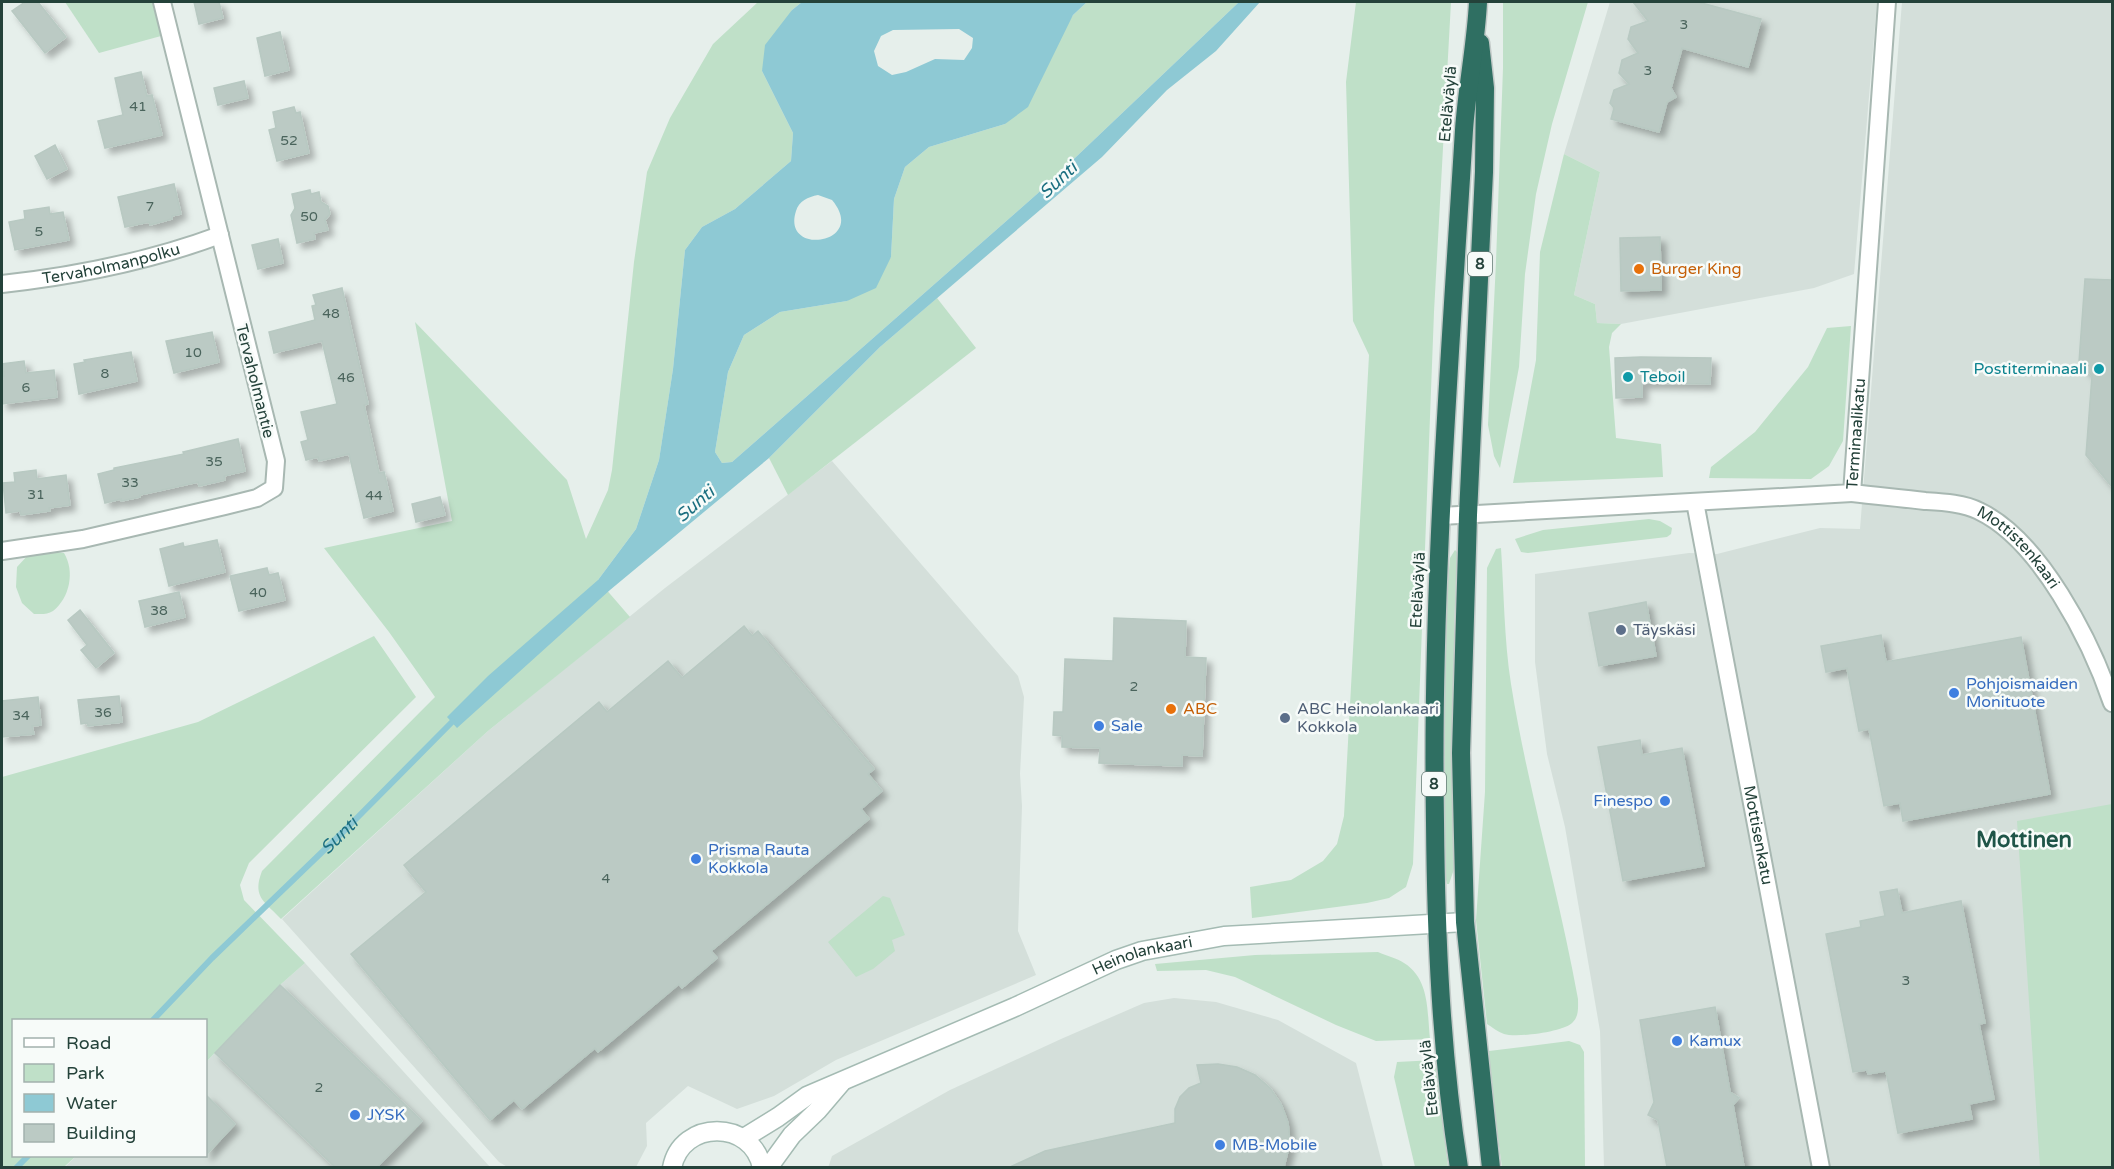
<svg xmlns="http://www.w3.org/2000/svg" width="2114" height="1169" font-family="'Varela Round',sans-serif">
  <defs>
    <filter id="shadow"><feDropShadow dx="5.5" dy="5.5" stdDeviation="3" flood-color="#0004"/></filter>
  </defs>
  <rect width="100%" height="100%" fill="#e6efeb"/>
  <!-- built -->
  <g fill="#d4dfda">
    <polygon points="1610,2 1877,2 1854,274 1814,288 1621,324 1597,323 1595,304 1574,295 1600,172 1564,154"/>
    <polygon points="1902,2 2112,2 2112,1167 1604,1167 1600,1031 1565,827 1547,754 1535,662 1535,574 1689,553 1717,554 1820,528 1860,529"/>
    <polygon points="832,461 1018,676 1024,697 1020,774 1022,806 1018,931 1036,975 836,1060 774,1096 737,1109 688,1086 646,1123 647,1146 636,1167 509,1168 499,1162 282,919 488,731 665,588"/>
    <polygon points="305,963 490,1167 64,1168 76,1156 206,1156 206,1062 280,985"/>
    <polygon points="1174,998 1216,1002 1278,1020 1356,1063 1383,1167 828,1168 832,1156 950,1090 1061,1039 1144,1003"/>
  </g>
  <!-- green -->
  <g fill="#bfe0c8">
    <polygon points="65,2 152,2 161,36 99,53"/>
    <path d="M758,2h44l-10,8 -30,61 31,62 -2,28 -56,48 -33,18 -17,23 -12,119 -14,91 -23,69 -38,51 32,37 -142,114 -207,188c-17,-18 -29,-22 -19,-48l173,-174 -46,-65 -65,-84 128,-27 -37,-199 152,158 19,59 22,-49 4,-20 22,-208 13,-90 23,-54 43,-74z"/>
    <polygon points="1087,2 1239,2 1037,194 732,462 722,463 715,452 728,372 744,335 780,312 847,301 891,257 894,199 905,167 929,147 1005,124 1073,15"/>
    <polygon points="1356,2 1451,2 1434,312 1413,864 1406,887 1389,898 1367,903 1252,918 1250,887 1291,880 1323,861 1337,844 1344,816 1369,355 1353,321 1346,82"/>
    <polygon points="1503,2 1588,2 1552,124 1536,194 1525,274 1519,367 1500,468 1494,456 1488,425 1496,262 1503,68"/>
    <polygon points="1564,154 1600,172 1574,295 1595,304 1597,323 1621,324 1612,333 1609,347 1616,438 1661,444 1663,477 1513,483 1536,360 1540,252"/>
    <polygon points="937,298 976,348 788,495 769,458 880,347"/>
    <polygon points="1851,326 1843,441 1829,466 1811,479 1709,478 1711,467 1755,432 1808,367 1827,328"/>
    <polygon points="1649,519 1660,521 1672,528 1671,534 1667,537 1528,553 1521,552 1515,539 1543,530"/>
    <path d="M1501,548c3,44 3,91 10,136 17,106 48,209 67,315 0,8 1,17 -5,23 -8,10 -57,16 -69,12 -6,-2 -12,-7 -17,-10l-11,-104 9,-128 2,-224 9,-19z"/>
    <polygon points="1455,550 1457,552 1454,631 1454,869 1449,884 1447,884 1444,871 1444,630 1450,558"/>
    <path d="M48,551l16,2c11,18 6,45 -11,58 -6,4 -12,3 -19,3l-12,-11 -6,-16 1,-20 12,-13z"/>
    <polygon points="374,636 416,697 249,863 240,885 244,900 305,963 280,985 206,1062 206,1020 14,1020 14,1156 76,1156 64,1167 2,1168 2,777 198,722"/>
    <polygon points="2112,804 2112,1167 2040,1167 2017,821"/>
    <polygon points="883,896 890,898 905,935 892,940 895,951 873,969 856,977 828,942"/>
    <path d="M1378,952c9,4 19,6 26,11 26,16 23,49 26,76l-54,2 -40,-16 -101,-48 -29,-7 -49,1 -2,-7 100,-9z"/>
    <polygon points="1569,1041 1580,1045 1584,1052 1585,1167 1502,1167 1491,1088 1489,1051"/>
    <polygon points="1435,1060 1448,1167 1415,1167 1394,1077 1397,1062"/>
  </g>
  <!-- water -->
  <path fill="#8ec9d4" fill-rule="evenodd" d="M802,2h285l-14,13 -45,92 -23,17 -76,23 -24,20 -11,32 -3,58 -15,31 -29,13 -67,11 -36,23 -16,37 -13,80 7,11 10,-1 305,-268 202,-192h21l-44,49 -49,39 -65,67 -222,190 -111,111 -159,132 -153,138 -10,-11 41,-41 110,-96 38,-51 23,-69 14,-91 12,-119 17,-23 33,-18 56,-48 2,-28 -31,-62 3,-26 27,-35zM959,29l14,9 -1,10 -8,12 -29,-1 -29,13 -14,3 -14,-9 -4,-15 7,-15 12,-6zM818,195l14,5c37,44 -51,57 -36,11 3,-10 12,-14 22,-16z"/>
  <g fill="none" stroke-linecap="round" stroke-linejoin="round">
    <!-- stream -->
    <g stroke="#8ec9d4" stroke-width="6">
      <path id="s1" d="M153,1020l59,-62 134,-129 106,-107"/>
      <polyline points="16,1168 28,1156"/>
    </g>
  </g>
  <!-- building -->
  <g fill="#bbcac4" stroke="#b8c9c2" stroke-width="1.5" filter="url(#shadow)">
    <polygon points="25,2 38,2 66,37 45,53 12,11"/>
    <polygon points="194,2 219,2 223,18 199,24"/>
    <polygon points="1633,2 1698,2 1761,19 1748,67 1682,48 1671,88 1676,97 1667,102 1659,132 1611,119 1614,108 1610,103 1614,90 1629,84 1619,73 1622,60 1638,53 1628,39 1631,27 1648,21"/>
    <polygon points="280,32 289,70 265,76 257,38"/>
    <polygon points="141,72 147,96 152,95 162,135 105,148 98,121 123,115 115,78"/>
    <polygon points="244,81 248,98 218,105 214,88"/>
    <polygon points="294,107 296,113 300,112 309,153 277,161 269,130 276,128 273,112"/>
    <polygon points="55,145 67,169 47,179 35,156"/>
    <polygon points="174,184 181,214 172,216 172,219 150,225 149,222 125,227 118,197"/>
    <polygon points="310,190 311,194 319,192 321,202 328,206 330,214 325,220 328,230 314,233 315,239 297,243 291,215 295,208 292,194"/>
    <polygon points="49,207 50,214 63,212 69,240 15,250 9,222 25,219 24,211"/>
    <polygon points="1660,237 1661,290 1621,291 1620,238"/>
    <polygon points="278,239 283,263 258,269 252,245"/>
    <polygon points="2085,279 2112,280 2112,487 2086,455 2092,376 2079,362"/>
    <polygon points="342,288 368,404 364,405 378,468 379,473 384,472 393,511 364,518 349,454 319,461 318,457 306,460 301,442 308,440 301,412 337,404 322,341 274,353 269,332 315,320 312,306 316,305 313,295"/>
    <polygon points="212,332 219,362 174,373 166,341"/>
    <polygon points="131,352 137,381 79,394 74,364 85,362 84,360"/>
    <polygon points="1641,357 1711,358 1710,384 1642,383 1642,397 1616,398 1615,358"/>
    <polygon points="24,361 26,373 54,370 57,397 2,404 2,376 4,376 2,364"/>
    <polygon points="238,439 245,471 224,476 225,480 199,486 198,482 140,495 140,497 121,501 121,499 105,503 98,474 114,470 114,468 184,454 183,452"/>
    <polygon points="36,470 37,479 66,475 70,505 49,508 50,511 21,515 20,511 6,513 3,483 15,482 14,473"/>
    <polygon points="440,497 445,515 416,522 412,504"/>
    <polygon points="217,540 225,572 169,586 160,549 183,543 184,547"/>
    <polygon points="267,568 269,575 278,573 285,600 239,611 230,576"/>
    <polygon points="179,592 185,617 145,627 139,601"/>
    <polygon points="1646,602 1656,656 1599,666 1589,613"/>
    <polygon points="80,610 114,653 96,668 81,650 87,645 68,620"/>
    <polygon points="1114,618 1186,621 1185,657 1206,658 1202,756 1182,755 1182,766 1099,763 1100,748 1062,747 1062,736 1053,735 1054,712 1063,712 1065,659 1113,661"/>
    <polygon points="744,626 752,636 758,631 874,769 868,774 882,791 861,809 869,819 711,951 717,958 682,988 679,984 598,1052 595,1048 522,1109 514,1100 490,1120 351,954 426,892 404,865 599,702 607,712 668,661 682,678"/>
    <polygon points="1881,635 1886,662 2021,637 2050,794 1903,821 1900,803 1884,806 1869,729 1859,731 1847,668 1826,672 1821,646"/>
    <polygon points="119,696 122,722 88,726 87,723 81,724 78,700"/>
    <polygon points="38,697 41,725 32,726 34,734 2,737 2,701"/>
    <polygon points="1640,740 1642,755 1682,748 1704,866 1623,881 1598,747"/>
    <polygon points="1897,889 1902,913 1961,901 1985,1023 1979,1024 1994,1099 1969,1104 1972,1119 1898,1133 1886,1071 1868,1074 1867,1070 1853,1072 1826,934 1861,927 1860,921 1885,916 1880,892"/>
    <polygon points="280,985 422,1121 377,1167 335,1167 215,1053"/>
    <polygon points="1715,1007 1730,1092 1739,1098 1733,1105 1744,1167 1667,1167 1658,1120 1648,1115 1654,1102 1640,1020"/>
    <polygon points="1218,1064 1237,1067 1255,1075 1270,1088 1281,1104 1288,1123 1290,1143 1284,1167 1010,1167 1045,1151 1175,1123 1175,1109 1180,1097 1189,1088 1201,1083 1197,1065"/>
    <polygon points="206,1095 235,1124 206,1155"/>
  </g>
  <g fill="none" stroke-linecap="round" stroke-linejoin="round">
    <defs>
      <g id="street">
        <path id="s2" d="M2,284c73,-8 148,-23 218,-49"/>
        <path id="s3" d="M1852,493c24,3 49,5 73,8 17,1 39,2 54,10 61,29 112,130 133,192"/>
        <path id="s4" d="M1695,502l126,666"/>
        <path id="s5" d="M1441,516l411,-23 35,-491"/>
        <polyline points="2,551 83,539 225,506 257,498 274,488 276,461 162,2"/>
      </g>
      <g id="secondary">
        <path id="s6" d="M744,1138l34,-21 29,-21 208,-89 101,-47 26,-9 82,-15 241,-14"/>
        <path d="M672,1168c9,-49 81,-49 90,0"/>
        <polyline points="768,1168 792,1135 818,1110 841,1083"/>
      </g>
      <g id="highway">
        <polyline points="1480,43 1485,88 1484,172 1468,515 1461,753 1465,922 1491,1168"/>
        <path d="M1459,1168c-18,-115 -23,-230 -24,-346 -4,-231 15,-462 29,-692 3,-43 12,-86 14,-128"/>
      </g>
    </defs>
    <!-- street casing -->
    <use href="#street" stroke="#a8b8b2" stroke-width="20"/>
    <!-- secondary casing -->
    <use href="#secondary" stroke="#a4bbb3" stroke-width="21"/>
    <!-- highway casing -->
    <use href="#highway" stroke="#c2cac8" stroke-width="21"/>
    <!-- street -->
    <use href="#street" stroke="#fff" stroke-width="16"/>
    <!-- secondary -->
    <use href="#secondary" stroke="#fff" stroke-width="18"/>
    <!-- highway -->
    <use href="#highway" stroke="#2f6f62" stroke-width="18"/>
  </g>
  <!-- markers -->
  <g fill="#e8710a" stroke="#f7fbf9" stroke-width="2">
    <circle cx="1639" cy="269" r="6"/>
    <circle cx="1171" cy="709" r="6"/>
  </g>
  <g fill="#0f9aa8" stroke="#f7fbf9" stroke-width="2">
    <circle cx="2099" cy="369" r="6"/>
    <circle cx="1628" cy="377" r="6"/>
  </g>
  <g fill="#5c6f8a" stroke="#f7fbf9" stroke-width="2">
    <circle cx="1621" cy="630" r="6"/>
    <circle cx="1285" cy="718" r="6"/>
  </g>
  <g fill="#3f7fe0" stroke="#f7fbf9" stroke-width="2">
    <circle cx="1954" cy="693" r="6"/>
    <circle cx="1099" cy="726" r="6"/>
    <circle cx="1665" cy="801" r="6"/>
    <circle cx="696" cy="859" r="6"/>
    <circle cx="1677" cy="1041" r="6"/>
    <circle cx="355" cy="1115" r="6"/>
    <circle cx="1220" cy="1145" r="6"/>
  </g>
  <g text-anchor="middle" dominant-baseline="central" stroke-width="5" stroke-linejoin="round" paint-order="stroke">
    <!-- number labels -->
    <g font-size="14" fill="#4a645c">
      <text x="1684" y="24">3</text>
      <text x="1648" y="70">3</text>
      <text x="138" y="106">41</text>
      <text x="289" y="140">52</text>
      <text x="150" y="206">7</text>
      <text x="309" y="216">50</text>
      <text x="39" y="231">5</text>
      <text x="331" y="313">48</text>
      <text x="193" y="352">10</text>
      <text x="105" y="373">8</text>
      <text x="346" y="377">46</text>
      <text x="26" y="387">6</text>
      <text x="214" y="461">35</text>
      <text x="130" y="482">33</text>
      <text x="36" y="494">31</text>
      <text x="374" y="495">44</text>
      <text x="258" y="592">40</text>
      <text x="159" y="610">38</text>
      <text x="1134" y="686">2</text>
      <text x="103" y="712">36</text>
      <text x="21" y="715">34</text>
      <text x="606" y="878">4</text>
      <text x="1906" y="980">3</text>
      <text x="319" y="1087">2</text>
    </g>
    <!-- shield labels -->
    <g fill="#f7fbf9" stroke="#637a73" stroke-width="1.5">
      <rect x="1468" y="252" width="24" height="24" rx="4.5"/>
      <rect x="1422" y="772" width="24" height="24" rx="4.5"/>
    </g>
    <g font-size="15" font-weight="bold" fill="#24423a">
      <text x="1480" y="264">8</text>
      <text x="1434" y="784">8</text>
    </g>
    <!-- street labels -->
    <g font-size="16" fill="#24423a" stroke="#f7fbf9">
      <text transform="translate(1448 104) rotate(-85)">Eteläväylä</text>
      <text stroke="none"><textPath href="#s2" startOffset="111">Tervaholmanpolku</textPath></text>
      <text transform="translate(255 381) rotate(76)">Tervaholmantie</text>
      <text stroke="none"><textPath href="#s5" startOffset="471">Terminaalikatu</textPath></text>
      <text stroke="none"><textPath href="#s3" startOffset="183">Mottistenkaari</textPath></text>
      <text transform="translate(1418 590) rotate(-87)">Eteläväylä</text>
      <text stroke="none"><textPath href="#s4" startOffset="339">Mottisenkatu</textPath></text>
      <text stroke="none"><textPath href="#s6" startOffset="440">Heinolankaari</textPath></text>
      <text transform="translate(1429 1078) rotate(-96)">Eteläväylä</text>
    </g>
    <!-- food labels -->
    <g font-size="16" fill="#c56008" stroke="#f7fbf9" text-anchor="start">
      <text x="1651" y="269">Burger King</text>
      <text x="1183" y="709">ABC</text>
    </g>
    <!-- culture labels -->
    <g font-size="16" fill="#0d838f" stroke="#f7fbf9" text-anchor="end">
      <text x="2087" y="369">Postiterminaali</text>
      <text x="1640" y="377" text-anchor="start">Teboil</text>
    </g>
    <!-- service labels -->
    <g font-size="16" fill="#4e5e75" stroke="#f7fbf9" text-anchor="start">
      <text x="1633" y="630">Täyskäsi</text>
      <text x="1297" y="709">ABC Heinolankaari<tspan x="1297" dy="18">Kokkola</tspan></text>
    </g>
    <!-- shop labels -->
    <g font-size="16" fill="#366cbe" stroke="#f7fbf9" text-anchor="start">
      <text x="1966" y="684">Pohjoismaiden<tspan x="1966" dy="18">Monituote</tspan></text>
      <text x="1111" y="726">Sale</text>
      <text x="1653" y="801" text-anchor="end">Finespo</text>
      <text x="708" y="850">Prisma Rauta<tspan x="708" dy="18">Kokkola</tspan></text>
      <text x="1689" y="1041">Kamux</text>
      <text x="367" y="1115">JYSK</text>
      <text x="1232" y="1145">MB-Mobile</text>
    </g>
    <!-- water labels -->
    <g font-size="18" font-style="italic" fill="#1c6f80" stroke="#f7fbf9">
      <text transform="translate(1058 180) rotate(-43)">Sunti</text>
      <text transform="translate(695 504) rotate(-41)">Sunti</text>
      <text stroke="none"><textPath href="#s1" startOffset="262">Sunti</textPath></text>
    </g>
    <!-- district labels -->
    <g font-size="22" font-weight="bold" fill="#1f5548" stroke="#f7fbf9">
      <text x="2024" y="840">Mottinen</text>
    </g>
  </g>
  <!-- border -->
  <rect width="2114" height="1169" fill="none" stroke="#24423a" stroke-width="6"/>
  <!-- legend -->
  <rect x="12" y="1019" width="195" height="138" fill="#f7fbf9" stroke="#a3b1ad" stroke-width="1.5"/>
  <rect x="24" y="1038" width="30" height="9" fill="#ffffff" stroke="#a3b1ad" stroke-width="1.5"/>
  <text x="66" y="1049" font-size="18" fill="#24423a">Road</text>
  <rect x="24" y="1064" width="30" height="18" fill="#bfe0c8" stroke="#a3b1ad" stroke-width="1.5"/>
  <text x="66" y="1079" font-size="18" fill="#24423a">Park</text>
  <rect x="24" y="1094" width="30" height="18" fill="#8ec9d4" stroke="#a3b1ad" stroke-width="1.5"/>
  <text x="66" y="1109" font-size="18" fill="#24423a">Water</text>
  <rect x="24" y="1124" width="30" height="18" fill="#bbcac4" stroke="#a3b1ad" stroke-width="1.5"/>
  <text x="66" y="1139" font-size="18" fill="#24423a">Building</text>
</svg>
